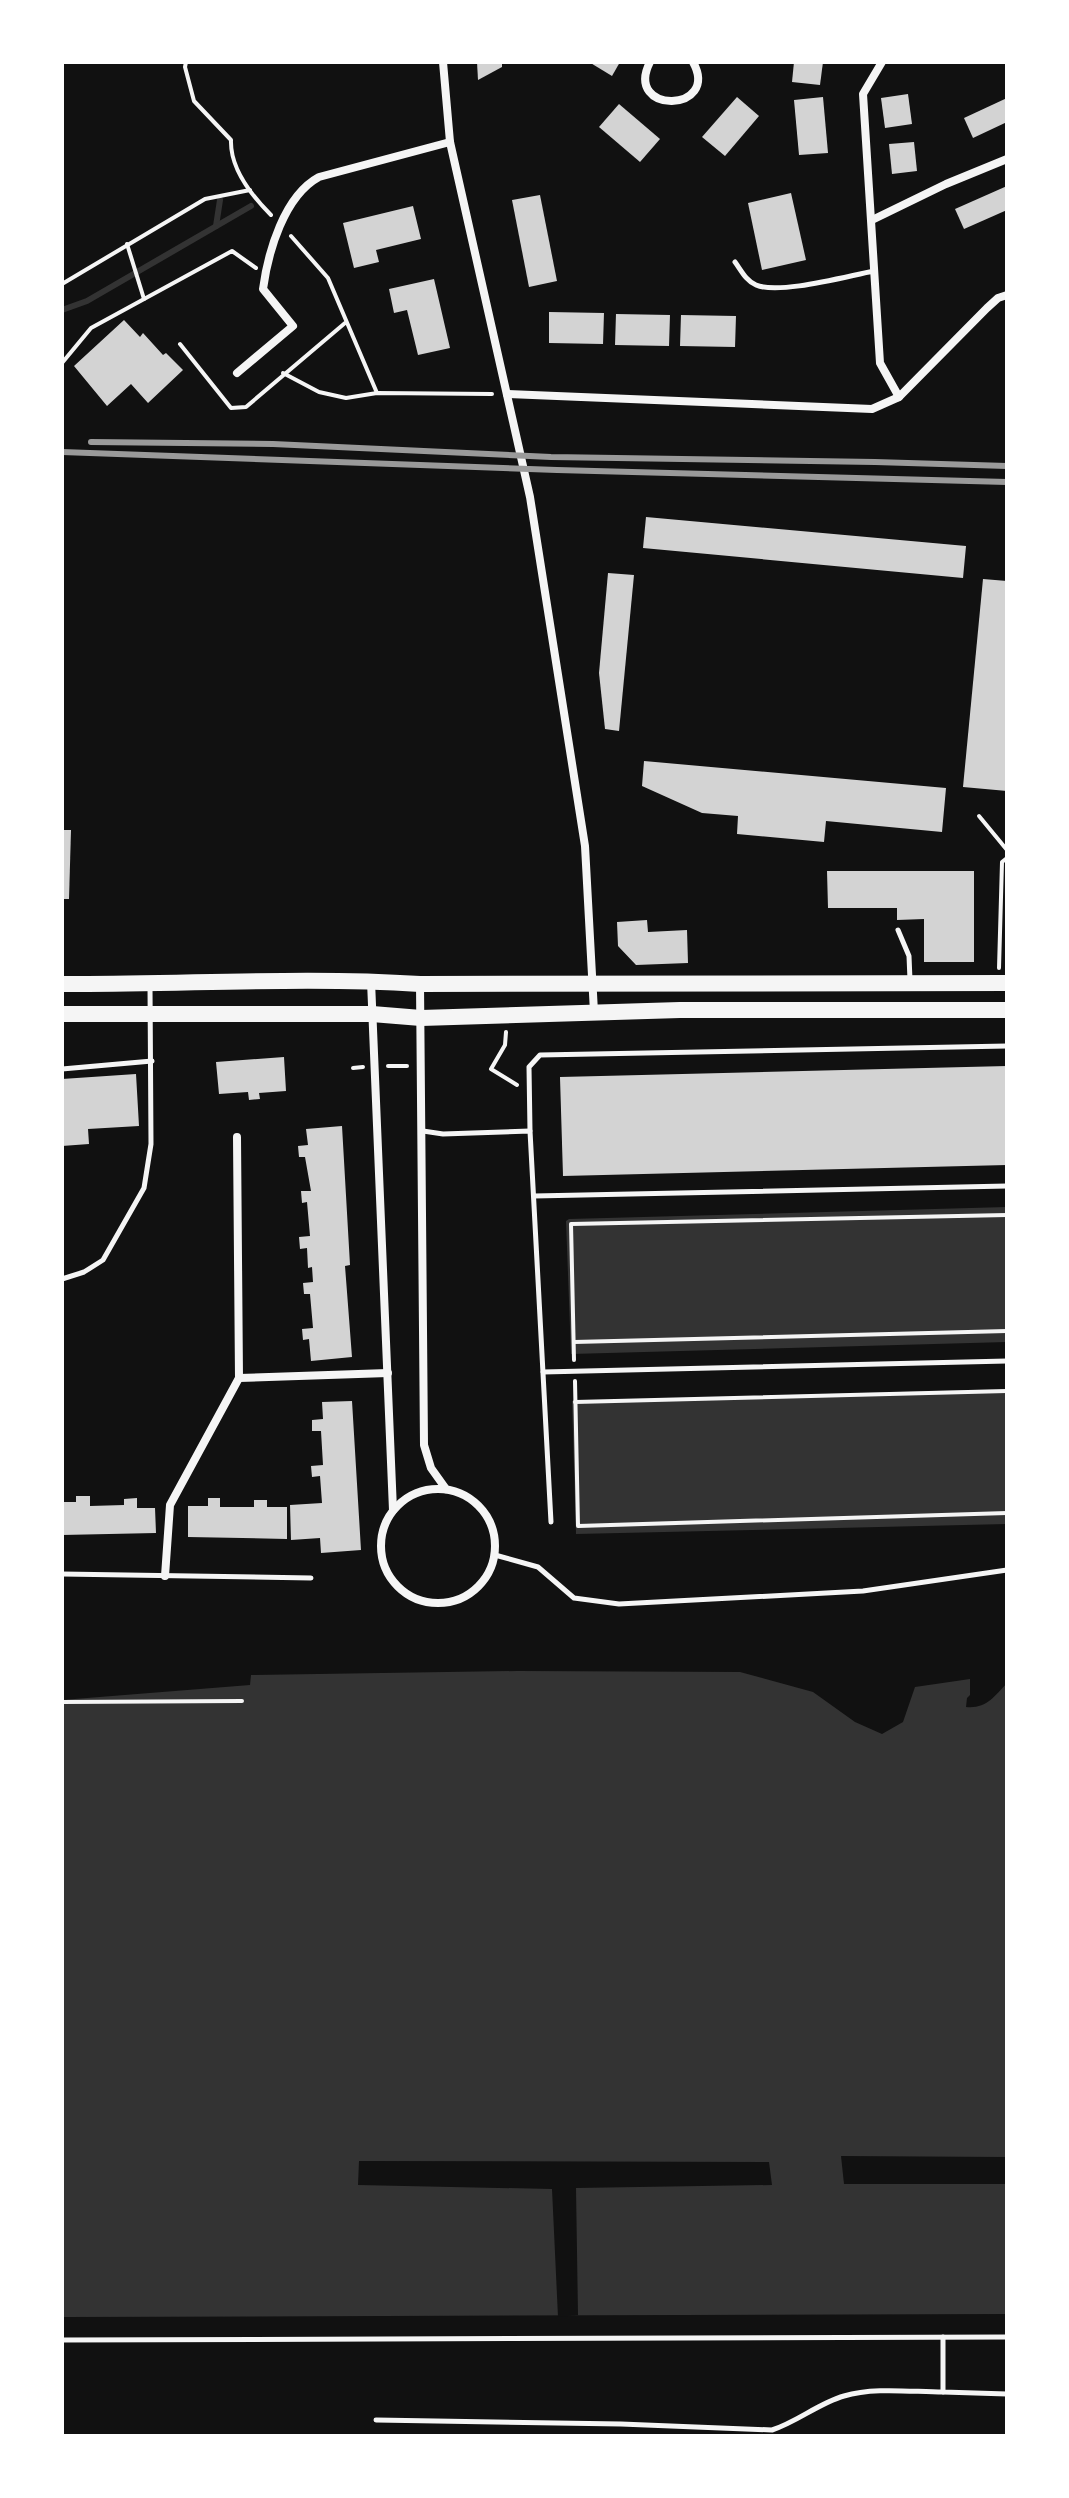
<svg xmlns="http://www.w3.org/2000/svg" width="1069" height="2498" font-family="Helvetica,sans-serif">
  <rect width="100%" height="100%" fill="#111"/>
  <!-- water -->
  <g fill="#333">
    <polygon points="1007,1207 1007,1342 571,1354 566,1221 569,1219"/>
    <polygon points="1007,1389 1007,1524 576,1534 572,1401"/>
    <path d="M517,1671l223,1 73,20 42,30 27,12 21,-12 12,-35 55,-8v16l-3,3 -1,9c20,2 28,-10 41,-24v631l-945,3v-617l188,-15 1,-10z"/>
  </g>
  <!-- pier -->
  <g fill="#111">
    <polygon points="841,2156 1007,2157 1007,2184 844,2184"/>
    <polygon points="359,2161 769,2162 772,2185 576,2188 578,2315 558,2317 552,2189 358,2185"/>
  </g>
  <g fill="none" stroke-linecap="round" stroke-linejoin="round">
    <!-- stream -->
    <g stroke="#333" stroke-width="6">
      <polyline points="216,226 220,200"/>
      <polyline points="62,310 87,301 251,206"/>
    </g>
  </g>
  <!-- building -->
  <g fill="#d3d3d3">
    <polygon points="477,62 502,62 502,67 478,80"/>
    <polygon points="589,62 620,62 612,76"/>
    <polygon points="794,62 823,62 820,85 792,82"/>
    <polygon points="908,94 912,124 885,128 881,98"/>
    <polygon points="737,97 759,116 725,156 702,137"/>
    <polygon points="823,97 828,153 799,155 794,100"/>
    <polygon points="1007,98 1007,122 973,138 964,118"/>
    <polygon points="619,104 660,139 640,162 599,127"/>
    <polygon points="914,142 917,171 892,174 889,144"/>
    <polygon points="1007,186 1007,210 964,229 955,209"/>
    <polygon points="791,193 806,260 762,270 748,203"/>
    <polygon points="540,195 557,281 529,287 512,200"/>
    <polygon points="413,206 421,239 376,250 379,262 354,268 343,223"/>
    <polygon points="434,279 450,348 418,355 407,310 394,313 389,289"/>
    <polygon points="549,312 604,313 603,344 549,343"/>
    <polygon points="616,314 670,315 669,346 615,345"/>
    <polygon points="681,315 736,316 735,347 680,346"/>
    <polygon points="124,320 140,337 143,333 163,355 166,353 183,370 148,403 131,384 107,406 74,366"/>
    <polygon points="646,517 966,546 963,578 643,548"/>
    <polygon points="608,573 634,575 619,731 605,729 599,673"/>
    <polygon points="983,579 1007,581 1007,791 963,787"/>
    <polygon points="644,761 946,788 942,832 826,821 824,842 737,834 738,816 702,813 642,786"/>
    <polygon points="62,830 71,830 69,899 62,899"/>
    <polygon points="827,871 974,871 974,962 924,962 924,919 897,920 897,908 828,908"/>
    <polygon points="647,920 648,932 687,930 688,963 636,965 618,946 617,922"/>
    <polygon points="284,1057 286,1091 259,1093 260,1099 249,1100 248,1092 219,1094 216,1062"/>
    <polygon points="1007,1066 1007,1165 563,1176 560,1077"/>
    <polygon points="136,1074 139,1126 88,1129 89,1144 62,1146 62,1079"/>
    <polygon points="342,1126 350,1265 345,1266 352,1357 311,1361 309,1339 303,1340 302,1329 313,1328 310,1294 304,1294 303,1283 313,1282 312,1267 308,1268 307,1248 300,1249 299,1237 310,1236 307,1202 302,1203 301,1191 311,1191 305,1157 299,1157 298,1146 308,1145 306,1129"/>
    <polygon points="352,1401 361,1550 321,1553 320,1538 291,1540 290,1505 322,1503 320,1476 312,1477 311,1466 323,1465 321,1431 312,1431 312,1420 323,1419 322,1402"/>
    <polygon points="76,1496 90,1496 90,1506 124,1505 124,1499 137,1498 137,1508 155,1508 156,1533 62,1535 62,1502 76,1502"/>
    <polygon points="208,1498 220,1498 220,1507 254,1507 254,1500 267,1500 267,1507 287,1507 287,1539 188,1537 188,1506 208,1506"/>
  </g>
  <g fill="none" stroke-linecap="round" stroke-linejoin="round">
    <!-- path -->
    <g stroke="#f5f5f5" stroke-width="4">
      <path d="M186,62l-1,5 9,34 37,39c-1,28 20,55 40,75"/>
      <polyline points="291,236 328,278 377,393"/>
      <polyline points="127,244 144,299"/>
      <polyline points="62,284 205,199 250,190"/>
      <polyline points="180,344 231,408 246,407 345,323"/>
      <polyline points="62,363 91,328 232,251 256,268"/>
      <polyline points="283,373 319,392 346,398 377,393 492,394"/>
      <polyline points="979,816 1007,850"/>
      <polyline points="999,968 1002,862 1007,858"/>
      <polyline points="506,1032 505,1045 491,1069 517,1085"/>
      <polyline points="388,1066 407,1066"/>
      <polyline points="353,1068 363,1067"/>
      <polyline points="574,1342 1007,1331"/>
      <polyline points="574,1360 571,1224 1007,1215"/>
      <polyline points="575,1381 578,1526 1007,1513"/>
      <polyline points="575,1402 1007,1391"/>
      <polyline points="62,1702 242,1701"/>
    </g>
    <!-- service -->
    <g stroke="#f5f5f5" stroke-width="5">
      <path d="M735,262c6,8 11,19 21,23 23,10 91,-9 118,-14"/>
      <polyline points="898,930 909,956 910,980"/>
      <polyline points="62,1069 152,1061"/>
      <polyline points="423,1131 443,1134 530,1131 551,1522"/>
      <polyline points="530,1131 529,1067 540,1055 1007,1046"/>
      <polyline points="534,1196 1007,1186"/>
      <polyline points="62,1279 84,1272 103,1260 144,1188 151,1144 150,986"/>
      <polyline points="543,1372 1007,1361"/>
      <polyline points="495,1555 538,1567 574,1598 619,1604 863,1591 1007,1570"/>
      <polyline points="62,1574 311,1578"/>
      <polyline points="943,2337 943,2392 1007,2394"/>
      <polyline points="62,2340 1007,2337"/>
      <path d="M376,2420l245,4 151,6c25,-8 47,-27 72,-34 30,-9 68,-4 99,-4"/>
    </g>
    <!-- minor -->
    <g stroke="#f5f5f5" stroke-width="8">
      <polyline points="443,62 450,142 530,497 585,846 594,1012"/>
      <path d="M650,62c-27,53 71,51 43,0"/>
      <polyline points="882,62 863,94 880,363 899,397"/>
      <polyline points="872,220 946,184 1007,159"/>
      <path d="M237,373l56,-47 -30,-37c5,-37 21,-93 56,-112l131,-35"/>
      <polyline points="507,394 872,409 899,397 987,308 998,298 1007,295"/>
      <polyline points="371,981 393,1510"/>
      <polyline points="420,984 424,1445 431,1468 446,1489"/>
      <polyline points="239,1378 388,1373"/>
      <circle cx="438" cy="1546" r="57"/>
      <polyline points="165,1576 170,1505 239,1378 237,1137"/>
    </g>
    <!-- trunk -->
    <g stroke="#f5f5f5" stroke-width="16">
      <path d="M62,984c119,1 239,-8 358,0l587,-1"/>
      <polyline points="62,1014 372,1014 421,1018 680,1010 1007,1010"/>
    </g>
    <!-- rail -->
    <g stroke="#9a9a9a" stroke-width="6">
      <polyline points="91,442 273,444 551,457 875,462 1007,466"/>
      <polyline points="62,452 557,470 1007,482"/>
    </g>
  </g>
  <!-- border -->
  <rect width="1069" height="2498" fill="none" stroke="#ffffff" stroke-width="128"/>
</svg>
